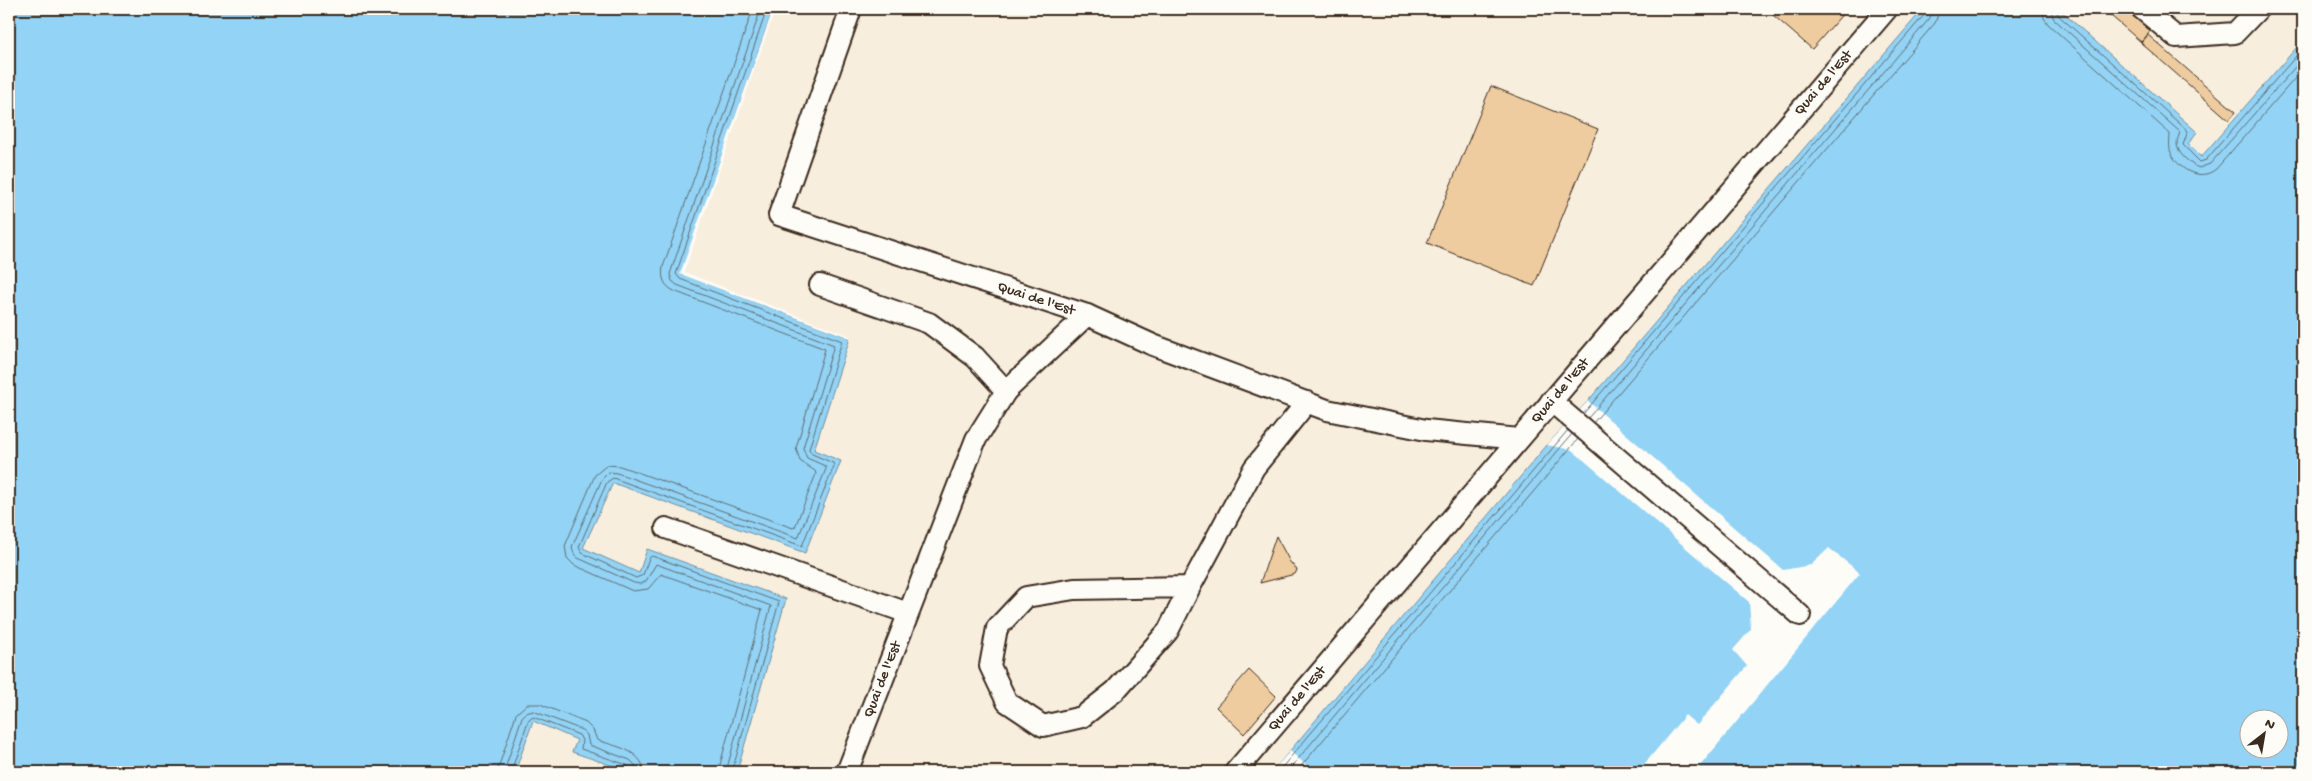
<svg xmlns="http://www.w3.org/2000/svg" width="2312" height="781" font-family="'Gochi Hand',sans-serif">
  <rect width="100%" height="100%" fill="#fdfcf7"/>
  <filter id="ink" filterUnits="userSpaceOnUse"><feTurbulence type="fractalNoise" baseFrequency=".02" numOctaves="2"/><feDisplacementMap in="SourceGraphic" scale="10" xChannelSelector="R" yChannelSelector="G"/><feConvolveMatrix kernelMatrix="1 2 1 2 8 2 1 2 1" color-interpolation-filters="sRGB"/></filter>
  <g filter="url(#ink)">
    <!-- built -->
    <g fill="#f8eedd">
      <polygon points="773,9 1923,9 1588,401 1547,445 1271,772 737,772 785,599 647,549 639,573 583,548 612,483 805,553 841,461 814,450 680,274"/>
      <polygon points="2059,9 2303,9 2303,40 2201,157 2188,144 2197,132"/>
      <polygon points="533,721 577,740 572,752 631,772 515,772"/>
    </g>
    <!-- water -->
    <g fill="#93d3f5" stroke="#708f9f" fill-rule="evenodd">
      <polygon points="9,9 773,9 681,274 850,338 814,450 841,461 805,553 613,483 583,548 639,573 647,549 786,599 737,772 631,772 572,752 577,740 533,721 515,772 9,772"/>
      <path d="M1923,9h136l138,123 -9,12 13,13 102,-117v732h-1031l275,-327 41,-44zM2250,718h30v30h-30z"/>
    </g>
    <!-- pier -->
    <g fill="#fdfcf7">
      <polygon points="773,9 775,10 684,272 850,336 850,338 680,274"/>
      <polygon points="1588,401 1783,570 1811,565 1829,548 1860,573 1695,772 1638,772 1685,715 1697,725 1747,666 1733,650 1751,629 1749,602 1572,450 1547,445"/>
      <polygon points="1290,751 1314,772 1282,772 1276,767"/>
    </g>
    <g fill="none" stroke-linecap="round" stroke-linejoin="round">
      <!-- shore -->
      <g stroke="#5e6e74" stroke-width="1">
        <path d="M2043,9l1,9 4,6 122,110c0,5 -1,10 0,16 6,18 29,33 46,19l87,-100"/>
        <path d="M2050,9l4,10 126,113c-1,4 -3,7 -3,12 0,9 14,21 22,24l11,-4 93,-106"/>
        <polyline points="2056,9 2058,15 2188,131 2183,145 2200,162 2206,160 2303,48"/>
        <polyline points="1583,414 1925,14 1926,9"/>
        <polyline points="1588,418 1930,18 1933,9"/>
        <polyline points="1593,423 1935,23 1940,9"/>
        <path d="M497,772l19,-58 11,-10h13l46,19 7,7 4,10c17,6 46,10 47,32"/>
        <polyline points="504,772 522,717 526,713 533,711 582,730 587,735 589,745 630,760 635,765 636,772"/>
        <polyline points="511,772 528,721 533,717 579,735 582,740 581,749 627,765 630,772"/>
        <path d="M718,772l44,-162 -101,-36 -13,15 -15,2 -59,-26 -7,-7 -2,-12 30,-71 12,-10 13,1 173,62 2,-1 21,-53 -1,-3 -15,-10 -4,-13 29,-99 -151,-58c-10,-5 -13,-13 -11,-24l90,-258"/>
        <polyline points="726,772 771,606 656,564 646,581 641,584 634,583 578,558 574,554 572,547 602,479 609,472 617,473 798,538 826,469 825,466 807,458 803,448 834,345 677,285 672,281 670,274 761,9"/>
        <polyline points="732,772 779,602 652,556 649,558 643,575 636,578 582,553 579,547 607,482 613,478 802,546 834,466 833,463 812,454 809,449 842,341 680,279 676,274 767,9"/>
        <polyline points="1278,772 1568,430"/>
        <polyline points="1287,772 1572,434"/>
        <polyline points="1296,772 1578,439"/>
      </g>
    </g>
    <!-- building -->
    <g fill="#eecc9f" stroke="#3b2a1e">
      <polygon points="1766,9 1847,9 1812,49"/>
      <polygon points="2103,9 2170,9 2141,42"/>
      <polygon points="2148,35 2236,112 2229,120 2141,43"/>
      <polygon points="1491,86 1598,129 1534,286 1427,243"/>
      <polygon points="1276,536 1290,562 1297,570 1295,574 1260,583"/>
      <polygon points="1249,670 1276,696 1244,734 1216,707"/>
    </g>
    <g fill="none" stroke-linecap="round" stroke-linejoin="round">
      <defs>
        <g id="lane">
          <polyline points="2142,9 2176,37 2235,33 2258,9"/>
          <polyline points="820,285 929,323 975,357 1006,391"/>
          <polyline points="1087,315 1153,345 1327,410 1426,430 1519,439"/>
          <polyline points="1551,401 1800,615"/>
          <polyline points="666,528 908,613"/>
          <polyline points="1190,587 1168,631 1115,691 1082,717 1043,726 1007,702 990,666 997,628 1026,597 1074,589 1190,587 1254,468 1307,402"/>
          <path id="s1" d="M847,772l129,-333 30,-48 81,-76 -308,-100 72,-206"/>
          <path id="s2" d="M1235,772l652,-763"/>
        </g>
      </defs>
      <!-- lane casing -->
      <use href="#lane" stroke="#3b2a1e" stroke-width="24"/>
      <!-- lane -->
      <use href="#lane" stroke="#fdfcf7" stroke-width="20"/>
    </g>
  </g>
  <g text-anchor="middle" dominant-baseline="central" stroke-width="4.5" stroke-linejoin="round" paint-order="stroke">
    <!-- street labels -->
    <g font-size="15" fill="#3b2a1e" stroke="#fdfcf7">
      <text stroke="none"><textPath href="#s2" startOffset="906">Quai de l'Est</textPath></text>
      <text transform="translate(1036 299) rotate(18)">Quai de l'Est</text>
      <text stroke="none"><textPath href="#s2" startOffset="501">Quai de l'Est</textPath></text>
      <text stroke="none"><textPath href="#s1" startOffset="99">Quai de l'Est</textPath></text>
      <text stroke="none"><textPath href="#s2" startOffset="96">Quai de l'Est</textPath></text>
    </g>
  </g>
  <!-- margin -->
  <rect width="2312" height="781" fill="none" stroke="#fdfcf7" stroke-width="30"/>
  <rect x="15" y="15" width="2282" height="751" fill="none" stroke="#3b2a1e" stroke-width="2" filter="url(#ink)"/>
  <!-- north arrow -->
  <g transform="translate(2264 734) rotate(31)"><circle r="24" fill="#fdfcf7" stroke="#afa8a0"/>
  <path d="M0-4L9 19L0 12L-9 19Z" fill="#3b2a1e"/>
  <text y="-8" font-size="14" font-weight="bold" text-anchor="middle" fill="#3b2a1e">N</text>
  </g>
</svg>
